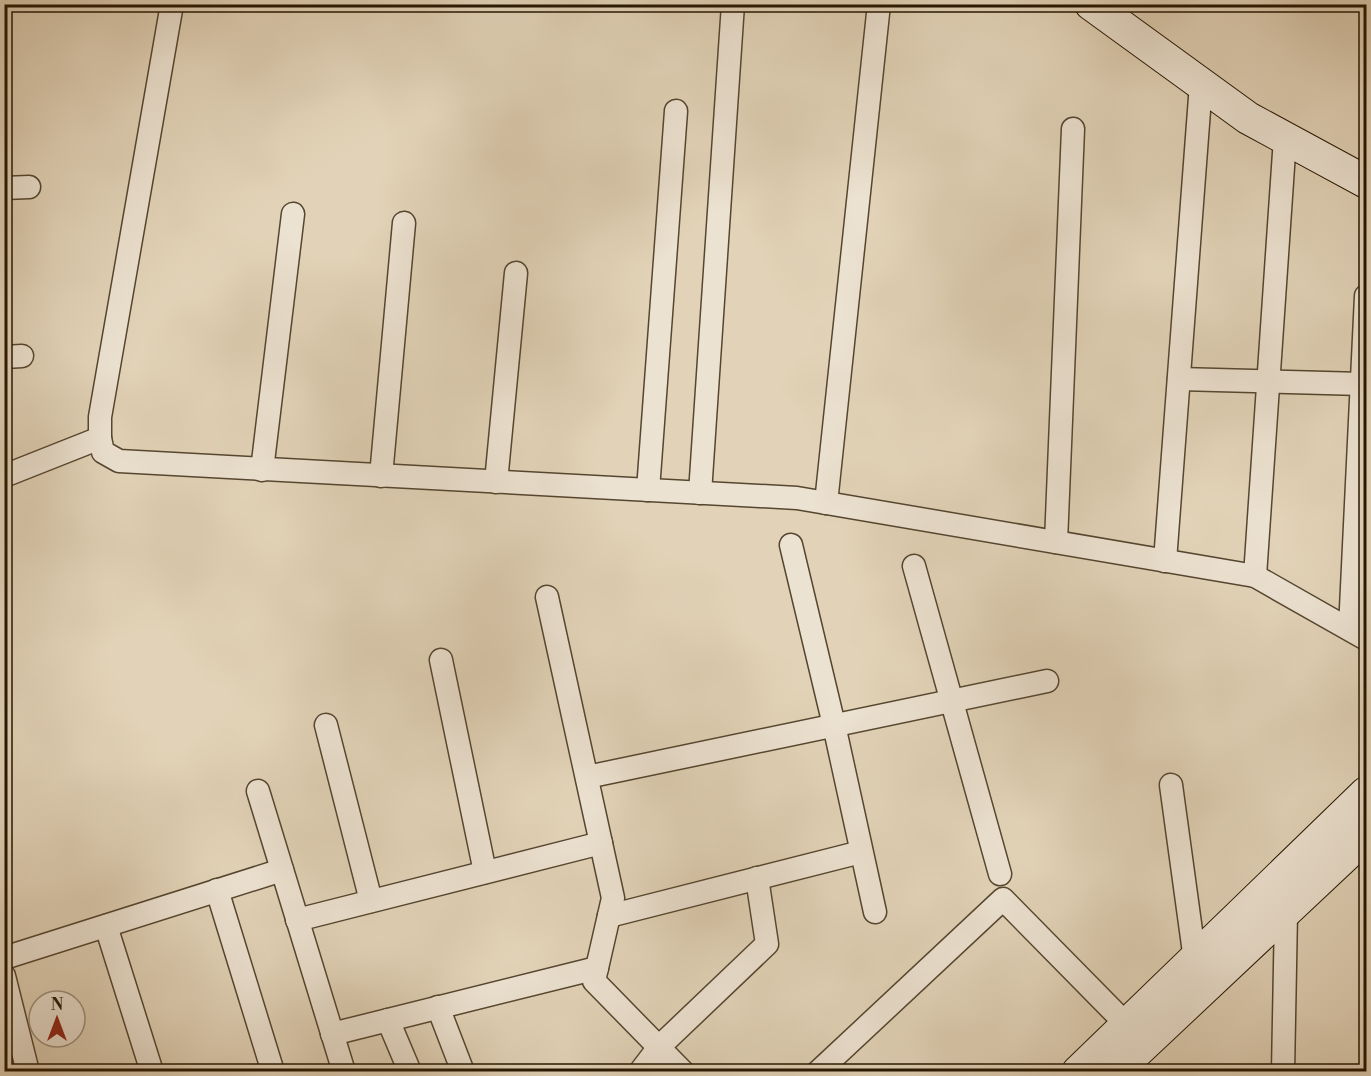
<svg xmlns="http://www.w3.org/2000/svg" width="1371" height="1076" font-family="'Libre Bodoni',serif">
  <rect width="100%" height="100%" fill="#e2d3b8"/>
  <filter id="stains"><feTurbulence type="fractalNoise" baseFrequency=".00333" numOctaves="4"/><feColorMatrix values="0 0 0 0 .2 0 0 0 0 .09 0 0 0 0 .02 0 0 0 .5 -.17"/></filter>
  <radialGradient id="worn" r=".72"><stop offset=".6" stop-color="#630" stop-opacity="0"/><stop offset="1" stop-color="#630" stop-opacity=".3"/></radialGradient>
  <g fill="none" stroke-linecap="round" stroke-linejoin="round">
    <defs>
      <g id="street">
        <polyline points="172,4 100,417 100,438 103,452 119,461 797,498 1255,576 1366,639"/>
        <polyline points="4,188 29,187"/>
        <polyline points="4,357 22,356"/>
        <polyline points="1179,379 1362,384"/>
        <polyline points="262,470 293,214"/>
        <polyline points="4,476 100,438"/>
        <polyline points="381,476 404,223"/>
        <polyline points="496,482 516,273"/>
        <polyline points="648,490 676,111"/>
        <polyline points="700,493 733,4"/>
        <polyline points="826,503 879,4"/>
        <polyline points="1056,542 1073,129"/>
        <polyline points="791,545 834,725 875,912"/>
        <polyline points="1165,561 1201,84"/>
        <polyline points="914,566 1000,874"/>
        <polyline points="1255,576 1285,138"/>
        <polyline points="547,597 613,898 594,981 683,1072"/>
        <polyline points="1350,629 1366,296"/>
        <polyline points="441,660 485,872"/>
        <polyline points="326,725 371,901"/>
        <polyline points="587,777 1047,681"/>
        <polyline points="1171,785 1195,960"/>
        <polyline points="258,791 344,1072"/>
        <polyline points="217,890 273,1072"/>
        <polyline points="609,916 861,852"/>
        <polyline points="297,920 601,843"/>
        <polyline points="106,926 152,1072"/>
        <polyline points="4,958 282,870"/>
        <polyline points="4,976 28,1072"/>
        <polyline points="438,1007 463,1072"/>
        <polyline points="388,1020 410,1072"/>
        <polyline points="332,1034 597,968"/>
        <polyline points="640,1072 659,1047 767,944 757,878"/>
        <polyline points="818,1072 1003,899 1127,1025"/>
        <polyline points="1283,1072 1286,913"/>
      </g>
      <g id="secondary">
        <polyline points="1091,4 1248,118 1366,182"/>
        <polyline points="1078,1072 1366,793"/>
        <polyline points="1115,1072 1366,836"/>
      </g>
    </defs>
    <!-- street casing -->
    <use href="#street" stroke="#554630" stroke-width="25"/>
    <!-- secondary casing -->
    <use href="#secondary" stroke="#261702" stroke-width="34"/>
    <!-- street -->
    <use href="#street" stroke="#ece2d1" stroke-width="22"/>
    <!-- secondary -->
    <use href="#secondary" stroke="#ece2d1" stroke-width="32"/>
  </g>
  <!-- margin -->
  <rect width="1371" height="1076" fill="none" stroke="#e2d3b8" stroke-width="24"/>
  <rect x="6" y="6" width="1359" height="1064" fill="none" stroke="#261702" stroke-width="3"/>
  <rect x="12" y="12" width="1347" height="1052" fill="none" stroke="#261702" stroke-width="1.5"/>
  <!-- north arrow -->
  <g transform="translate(57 1019)"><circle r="28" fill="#ece2d1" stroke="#9d917e" stroke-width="1.5"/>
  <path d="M0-4.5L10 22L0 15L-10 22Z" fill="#8f2418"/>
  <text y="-9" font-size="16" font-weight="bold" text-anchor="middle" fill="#261702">N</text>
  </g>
  <rect width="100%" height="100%" filter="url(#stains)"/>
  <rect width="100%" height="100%" fill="url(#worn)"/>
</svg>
